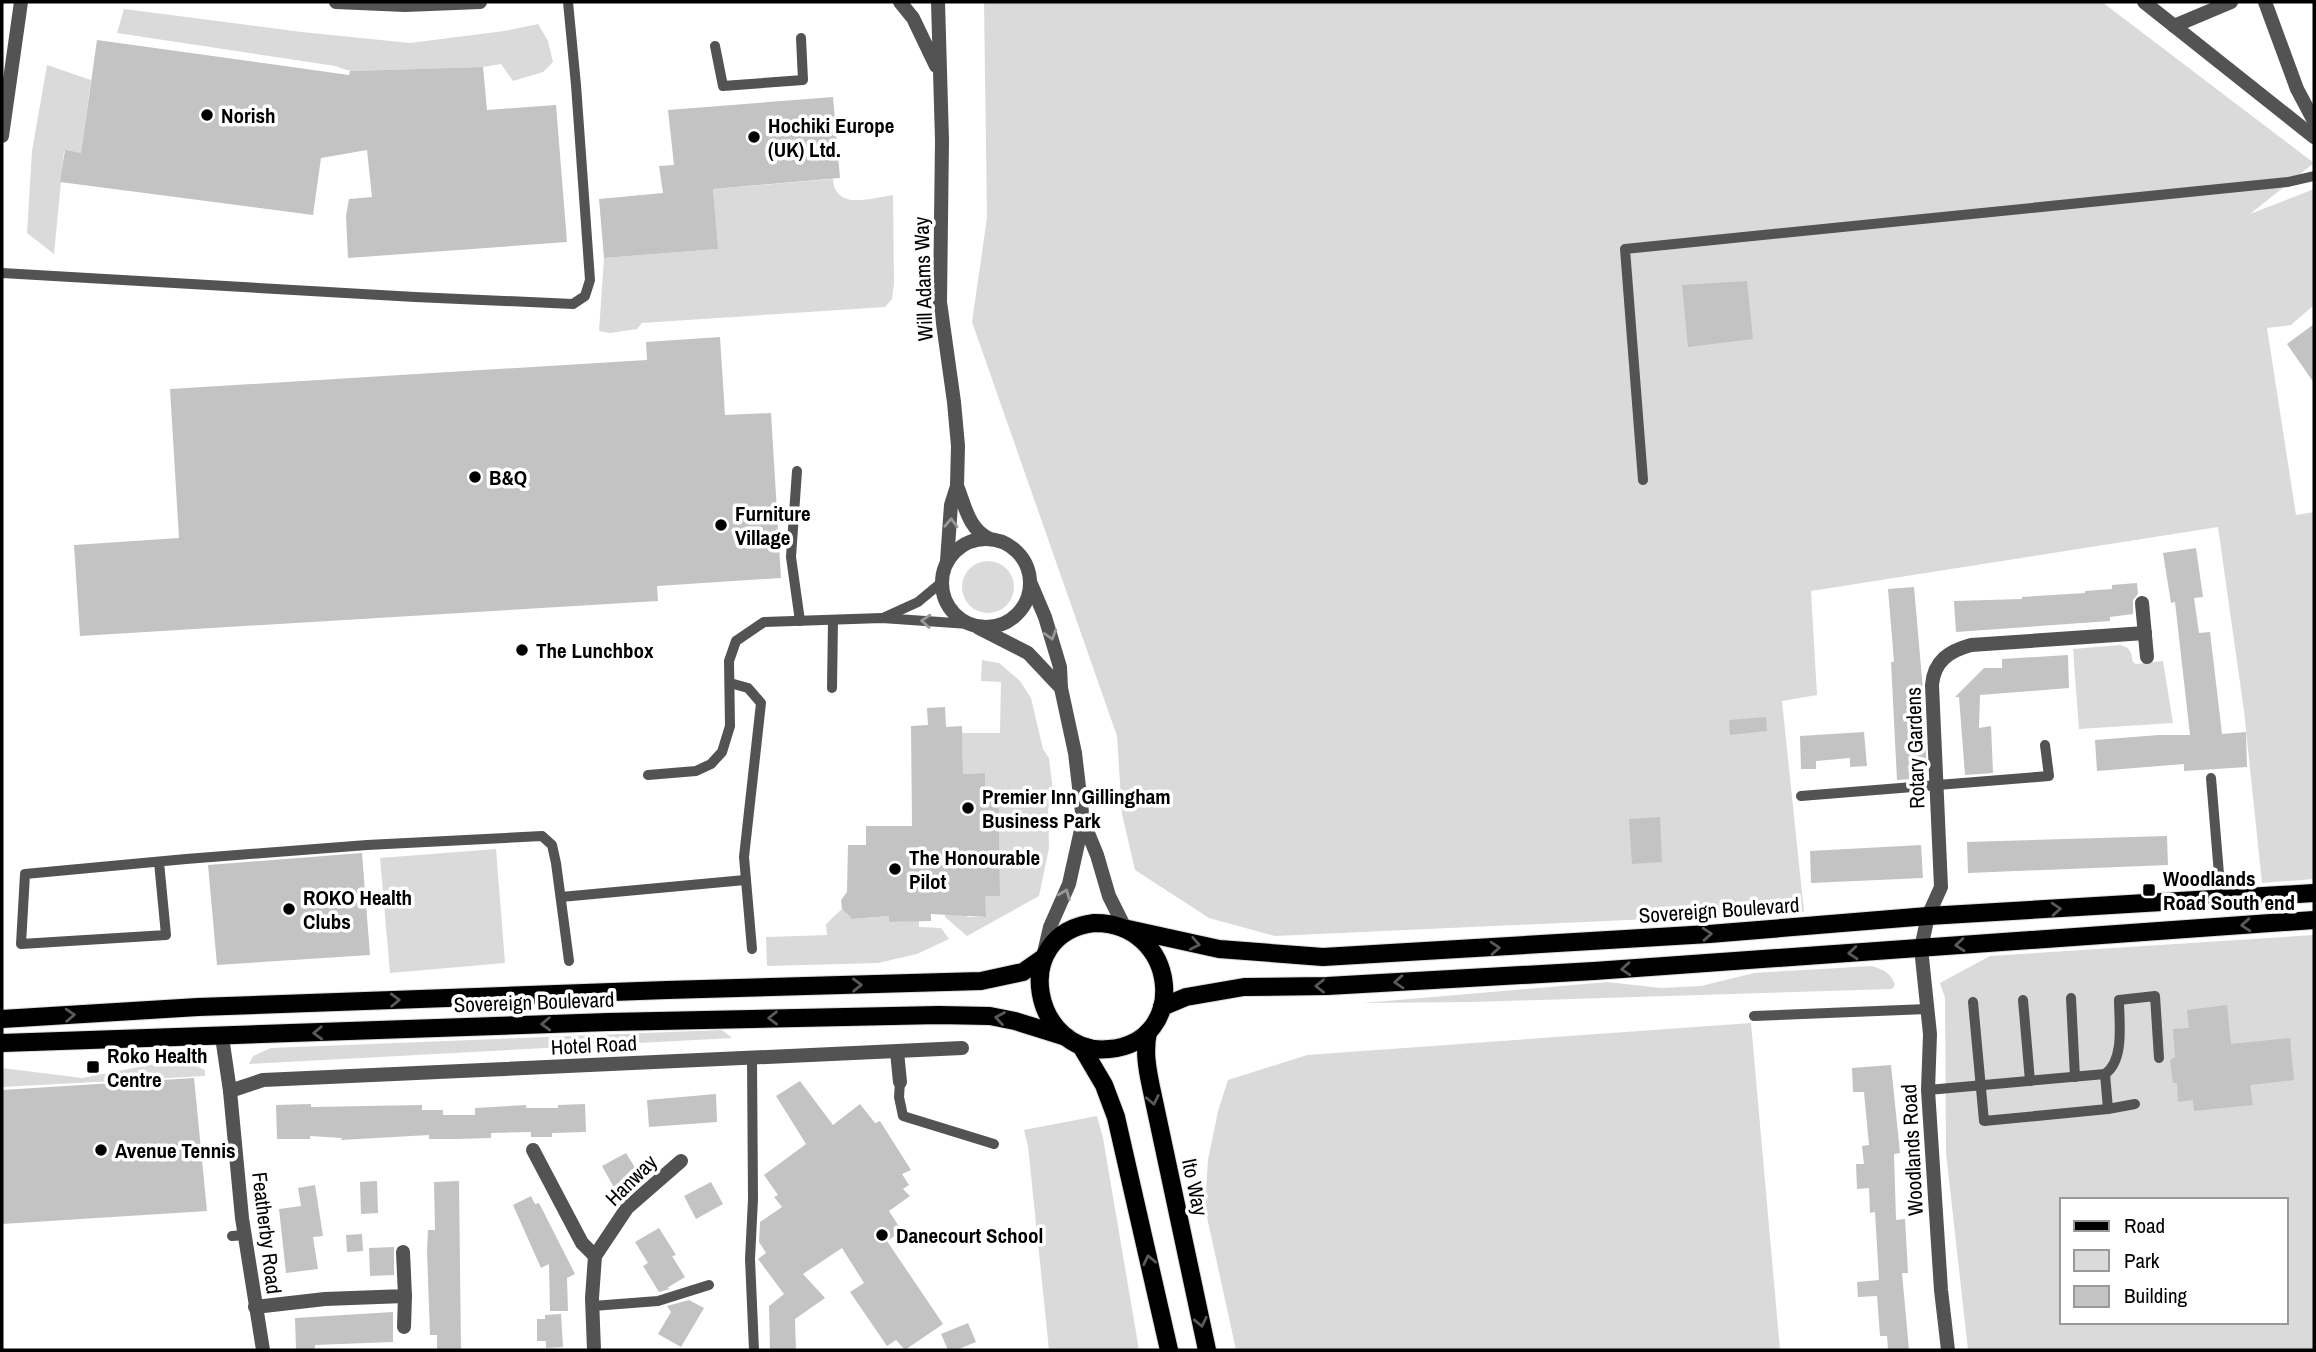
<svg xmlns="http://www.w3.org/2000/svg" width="2316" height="1352" font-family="'Archivo Narrow',sans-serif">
  <rect width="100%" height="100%" fill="#fff"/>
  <!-- green -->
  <g fill="#dadada" fill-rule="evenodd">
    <polygon points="984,2 2102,2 2314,163 2250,214 2314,189 2314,305 2291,325 2267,328 2296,515 2314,512 2314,879 2262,883 2244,711 2218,527 1811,591 1817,695 1782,701 1804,912 1275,936 1209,918 1135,870 1122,814 1117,736 972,322 987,218"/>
    <polygon points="124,9 302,32 410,43 504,31 538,24 548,41 553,62 543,72 513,81 501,64 483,67 350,71 335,66 117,33"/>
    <polygon points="47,65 91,80 81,153 64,151 54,254 27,233 32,151"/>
    <path d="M833,179c2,32 38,19 60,16l1,88 -2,16 -7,8 -243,16 -5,6 -27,4 -11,-2 5,-73 113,-9 -4,-60z"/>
    <circle cx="988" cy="587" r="26"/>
    <path d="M2120,645c11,3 11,7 13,17l3,2 27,-3 10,62 -94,6 -6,-80z"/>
    <polygon points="982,660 999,663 1020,681 1031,698 1043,749 1049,758 1053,791 1048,810 1049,848 1039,896 967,936 945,917 945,896 966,896 967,917 985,917 985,896 1000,896 999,791 985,791 985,773 963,774 962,733 1000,733 1001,682 981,681"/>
    <polygon points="496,849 505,963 390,973 380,858"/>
    <polygon points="842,909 852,919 889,916 890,922 905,922 919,916 919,927 941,928 949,939 917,954 878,963 767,966 766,937 827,935 826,924"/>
    <path d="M2314,935v415h-346l-22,-197 -1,-155 -5,-15 50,-27zM2062,1200h224v122h-224z"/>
    <path d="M1872,966c12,4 19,7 23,19l-3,4 -420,13 -109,1 244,-21 54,6 40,-2 53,-13z"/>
    <polygon points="1751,1023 1780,1350 1236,1350 1205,1208 1208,1160 1218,1111 1228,1080 1307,1055"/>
    <polygon points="722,1030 732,1038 249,1064 253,1056 271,1048"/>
    <polygon points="165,1062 187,1062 205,1070 205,1076 2,1087 2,1068 82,1078"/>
    <polygon points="1097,1116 1103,1138 1139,1350 1049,1350 1028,1146 1024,1130"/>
  </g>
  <!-- building -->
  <g fill="#c3c3c3">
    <polygon points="97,40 349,75 350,71 483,67 487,110 556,105 567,242 348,258 346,216 349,199 372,197 367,150 321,158 313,215 60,182 65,150 81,153"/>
    <polygon points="833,97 840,178 713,189 718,249 604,258 599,199 663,193 659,166 674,165 668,110"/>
    <polygon points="1747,281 1753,339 1688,347 1682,285"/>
    <polygon points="2314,324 2314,383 2287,344"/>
    <polygon points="720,337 725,415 771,413 781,578 657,586 658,601 80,636 74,545 179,538 170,389 647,360 646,342"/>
    <polygon points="2196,548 2203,597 2194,598 2199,633 2210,632 2222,734 2246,732 2247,767 2184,771 2184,764 2097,771 2095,740 2159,735 2190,735 2175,602 2171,603 2163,553"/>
    <polygon points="2137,583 2138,594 2133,600 2133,614 2110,617 2110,621 1956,632 1954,601 2022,599 2022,597 2085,593 2085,591 2112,589 2112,585"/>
    <polygon points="1914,587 1923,690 1927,778 1897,780 1891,662 1894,662 1888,589"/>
    <polygon points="2068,655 2069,688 1980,695 1979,728 1991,726 1993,773 1965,775 1959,697 1955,697 1984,668 2002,668 2002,659"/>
    <polygon points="945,707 946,727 962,726 963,774 985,773 985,791 999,791 1000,896 985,896 986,917 931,914 931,921 889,922 889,916 852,919 842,909 841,900 847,892 848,845 866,845 866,826 912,826 911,726 928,725 927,708"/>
    <polygon points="1766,717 1767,731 1730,735 1729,720"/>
    <polygon points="1864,732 1867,766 1850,767 1850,758 1816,761 1816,769 1801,769 1800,736"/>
    <polygon points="1660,817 1662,862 1632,864 1629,819"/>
    <polygon points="2167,836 2168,865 1968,873 1967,842"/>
    <polygon points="1921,845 1923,878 1811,883 1810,851"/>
    <polygon points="362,853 370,955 217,965 208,865"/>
    <polygon points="2227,1005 2231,1044 2290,1038 2294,1080 2250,1085 2253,1105 2194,1111 2193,1100 2178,1102 2177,1083 2173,1083 2170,1060 2175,1057 2173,1029 2189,1028 2187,1010"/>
    <polygon points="1891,1065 1900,1153 1894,1154 1896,1220 1905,1219 1908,1273 1902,1273 1909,1350 1888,1350 1887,1336 1880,1336 1877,1296 1858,1297 1857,1282 1879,1280 1875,1212 1870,1213 1869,1188 1857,1189 1856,1164 1864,1164 1862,1146 1869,1145 1864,1092 1853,1092 1852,1068"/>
    <polygon points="194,1078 207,1211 2,1224 2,1090"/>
    <polygon points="800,1081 833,1125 860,1104 875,1123 880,1121 911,1170 902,1174 909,1185 903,1189 910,1196 889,1211 902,1231 887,1241 943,1324 905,1350 896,1340 887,1346 850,1292 864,1283 842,1248 803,1274 825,1298 795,1319 796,1350 770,1350 769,1306 784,1294 758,1259 766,1253 759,1242 760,1222 782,1207 774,1197 778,1195 764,1175 806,1144 776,1096"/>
    <polygon points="716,1094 717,1122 649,1127 647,1100"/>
    <polygon points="311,1104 311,1107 422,1105 422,1110 443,1110 443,1115 475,1115 475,1108 526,1105 526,1108 558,1108 558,1105 585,1104 586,1132 552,1133 552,1137 531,1137 531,1132 491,1133 491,1138 456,1139 429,1139 429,1135 341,1140 342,1138 310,1136 310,1139 277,1139 276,1105"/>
    <polygon points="626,1153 642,1179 617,1193 602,1166"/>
    <polygon points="377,1181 378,1213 361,1214 360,1182"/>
    <polygon points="459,1181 461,1350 437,1350 437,1335 430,1335 427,1251 428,1230 435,1230 434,1182"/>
    <polygon points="711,1182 723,1204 696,1219 684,1196"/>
    <polygon points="315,1185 323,1236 313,1237 318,1269 286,1273 279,1209 301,1206 298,1188"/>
    <polygon points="531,1196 535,1204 539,1203 575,1274 567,1278 568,1311 550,1311 549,1264 541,1268 513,1205"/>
    <polygon points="659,1228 676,1255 672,1256 685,1277 667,1288 670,1289 659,1292 643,1266 648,1263 635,1242"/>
    <polygon points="362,1234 363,1251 347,1252 346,1235"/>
    <polygon points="394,1247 394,1275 370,1276 369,1248"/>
    <polygon points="689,1300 704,1308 681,1347 658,1334 671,1312 667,1306"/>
    <polygon points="393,1312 393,1342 315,1345 315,1349 296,1349 295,1318"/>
    <polygon points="561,1314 563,1347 546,1348 546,1341 537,1341 537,1319 545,1319 545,1315"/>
    <polygon points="968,1323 976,1342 956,1350 948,1350 941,1334"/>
  </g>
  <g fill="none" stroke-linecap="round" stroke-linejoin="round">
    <defs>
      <g id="primary">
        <path d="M1094,923c84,-1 97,119 15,126 -75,8 -102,-115 -15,-126z"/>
        <polyline points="1128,929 1219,949 1323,957 1709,934 1928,916 2314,893"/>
        <polyline points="1162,1007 1186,997 1244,987 1327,986 1594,971 2314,920"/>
        <polyline points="2,1019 198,1007 667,990 981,981 1023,972 1043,958"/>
        <path d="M1148,1032c-4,19 -1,36 3,55l56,263"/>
        <polyline points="2,1043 609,1022 939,1015 990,1016 1015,1021 1066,1037"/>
        <polyline points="1081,1046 1104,1085 1116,1117 1169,1350"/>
      </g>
    </defs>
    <!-- primary casing -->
    <use href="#primary" stroke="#dbdbdb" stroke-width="20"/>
    <!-- service -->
    <g stroke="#535353" stroke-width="10">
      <polyline points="715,46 723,86 803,80 801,38"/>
      <polyline points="2,273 415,297 573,304 585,296 590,280 576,85 568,2"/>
      <polyline points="797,471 791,557 800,621"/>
      <polyline points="1643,480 1625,249 2288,182 2314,176"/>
      <polyline points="885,617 918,602 942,582"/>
      <polyline points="730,683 748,688 761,703 744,857 752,949"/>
      <polyline points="832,688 833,620"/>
      <polyline points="648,775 696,771 711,764 722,752 730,726 729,661 736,641 764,622 882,618 969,624"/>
      <polyline points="2211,778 2221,898"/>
      <polyline points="1801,796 2049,776 2045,745"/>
      <polyline points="159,862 166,935 21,944 25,874 186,859 367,845 542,836 552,845 556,863 569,961"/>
      <polyline points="561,897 745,880"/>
      <polyline points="2071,998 2075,1077"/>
      <polyline points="2023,1000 2030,1081"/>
      <polyline points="1973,1002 1984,1121 2108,1109 2105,1074"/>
      <polyline points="1754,1016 1927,1009"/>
      <polyline points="752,1059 753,1199 750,1259 754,1350"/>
      <polyline points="900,1082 899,1097 903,1116 994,1144"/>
      <path d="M1928,1090l177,-16c20,-14 14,-52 14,-74l36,-4 4,62"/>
      <polyline points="2108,1109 2135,1104"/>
      <polyline points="232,1236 244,1235"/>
      <polyline points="593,1306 658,1301 709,1285"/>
    </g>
    <!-- minor -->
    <g stroke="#535353" stroke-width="14">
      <polyline points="336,2 405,5 480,2"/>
      <polyline points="900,2 913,18 936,66"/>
      <polyline points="938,2 942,140 940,302 954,402 958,446 957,486 951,505 947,561"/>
      <polyline points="2265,2 2297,89 2314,121"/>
      <polyline points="2174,26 2231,2"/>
      <polyline points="2,136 21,2"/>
      <path d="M957,486c8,19 11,43 33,53"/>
      <circle cx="986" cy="583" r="44"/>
      <polyline points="1031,584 1045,617 1060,667 1061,688 1075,753 1083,821 1097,855 1109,896 1125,928"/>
      <polyline points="2142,603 2147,657"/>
      <polyline points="979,628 1028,653 1061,688"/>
      <path d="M1928,916l13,-29 -9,-202c2,-24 17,-34 39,-40l174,-12"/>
      <polyline points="1043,957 1050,927 1069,884 1083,821"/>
      <polyline points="222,1037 230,1091 242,1218 263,1350"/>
      <polyline points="897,1052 900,1082"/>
      <polyline points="230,1091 263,1080 962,1048"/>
      <polyline points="533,1150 582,1243 595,1256"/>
      <polyline points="255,1307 325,1299 405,1296 403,1252"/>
      <polyline points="404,1327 405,1296"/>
      <polyline points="594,1350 592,1298 595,1256 627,1208 681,1161"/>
    </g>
    <!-- tertiary -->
    <g stroke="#535353" stroke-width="14">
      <polyline points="2144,2 2314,137"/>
      <polyline points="1928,916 1921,948 1930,1034 1928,1090 1941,1290 1948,1350"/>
    </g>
    <!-- primary -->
    <use href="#primary" stroke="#000" stroke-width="18"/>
  </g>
  <!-- one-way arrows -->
  <defs><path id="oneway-chevron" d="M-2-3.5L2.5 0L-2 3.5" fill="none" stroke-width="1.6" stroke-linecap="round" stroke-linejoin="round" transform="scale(1.75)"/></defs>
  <g stroke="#989898">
    <use href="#oneway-chevron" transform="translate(951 523) rotate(-88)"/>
    <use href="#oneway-chevron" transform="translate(926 621) rotate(-176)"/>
    <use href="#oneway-chevron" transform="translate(1051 635) rotate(73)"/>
    <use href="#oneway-chevron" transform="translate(1065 894) rotate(-68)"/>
  </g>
  <g stroke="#595959">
    <use href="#oneway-chevron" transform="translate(2056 909) rotate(-4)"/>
    <use href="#oneway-chevron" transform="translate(2246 925) rotate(176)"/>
    <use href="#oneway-chevron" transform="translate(1707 934) rotate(-4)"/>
    <use href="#oneway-chevron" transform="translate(1195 944) rotate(11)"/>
    <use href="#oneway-chevron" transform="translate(1960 945) rotate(175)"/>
    <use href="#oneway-chevron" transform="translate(1495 948) rotate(-4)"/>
    <use href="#oneway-chevron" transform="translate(1853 953) rotate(175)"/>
    <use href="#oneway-chevron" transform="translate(1626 969) rotate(176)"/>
    <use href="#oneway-chevron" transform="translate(1399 982) rotate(176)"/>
    <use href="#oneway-chevron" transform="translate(857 985) rotate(-1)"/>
    <use href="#oneway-chevron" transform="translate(1320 986) rotate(180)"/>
    <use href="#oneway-chevron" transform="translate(395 1000) rotate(-2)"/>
    <use href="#oneway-chevron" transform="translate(70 1015) rotate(-3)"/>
    <use href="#oneway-chevron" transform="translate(773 1018) rotate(179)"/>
    <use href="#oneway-chevron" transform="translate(1000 1018) rotate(-170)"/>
    <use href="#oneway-chevron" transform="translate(546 1024) rotate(178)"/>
    <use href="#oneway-chevron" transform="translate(318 1033) rotate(178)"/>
    <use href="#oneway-chevron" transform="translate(1153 1100) rotate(79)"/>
    <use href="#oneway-chevron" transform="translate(1149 1260) rotate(-102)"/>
    <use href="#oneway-chevron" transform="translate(1201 1322) rotate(78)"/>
  </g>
  <!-- markers -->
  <g fill="#000" stroke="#fff" stroke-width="2.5">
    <circle cx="207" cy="115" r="7"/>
    <circle cx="754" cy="137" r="7"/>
    <circle cx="475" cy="477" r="7"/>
    <circle cx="721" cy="525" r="7"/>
    <circle cx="522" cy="650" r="7"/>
    <circle cx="968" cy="808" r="7"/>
    <circle cx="895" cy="869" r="7"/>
    <rect x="2142" y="883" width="14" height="14" rx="3.5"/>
    <circle cx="289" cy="909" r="7"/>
    <rect x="86" y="1060" width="14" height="14" rx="3.5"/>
    <circle cx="101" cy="1150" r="7"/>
    <circle cx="882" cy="1235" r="7"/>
  </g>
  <g text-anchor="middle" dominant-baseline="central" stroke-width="7" stroke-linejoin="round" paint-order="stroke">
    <!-- poi labels -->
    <g font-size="21" font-weight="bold" fill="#000" stroke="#fff" text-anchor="start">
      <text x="221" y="115">Norish</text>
      <text x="768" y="125">Hochiki Europe<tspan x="768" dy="24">(UK) Ltd.</tspan></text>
      <text x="489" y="477">B&amp;Q</text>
      <text x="735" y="513">Furniture<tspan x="735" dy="24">Village</tspan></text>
      <text x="536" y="650">The Lunchbox</text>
      <text x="982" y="796">Premier Inn Gillingham<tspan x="982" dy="24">Business Park</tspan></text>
      <text x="909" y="857">The Honourable<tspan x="909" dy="24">Pilot</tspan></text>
      <text x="2163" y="878">Woodlands<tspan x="2163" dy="24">Road South end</tspan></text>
      <text x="303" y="897">ROKO Health<tspan x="303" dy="24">Clubs</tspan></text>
      <text x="107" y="1055">Roko Health<tspan x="107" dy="24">Centre</tspan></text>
      <text x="115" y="1150">Avenue Tennis</text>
      <text x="896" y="1235">Danecourt School</text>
    </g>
    <!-- street labels -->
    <g font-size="21" fill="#000" stroke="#fff">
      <text transform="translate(923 279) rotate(-92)">Will Adams Way</text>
      <text transform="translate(1915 748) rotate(-92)">Rotary Gardens</text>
      <text transform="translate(1719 910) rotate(-4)">Sovereign Boulevard</text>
      <text transform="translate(534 1002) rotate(-2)">Sovereign Boulevard</text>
      <text transform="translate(594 1045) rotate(-3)">Hotel Road</text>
      <text transform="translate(1912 1150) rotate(-93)">Woodlands Road</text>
      <text transform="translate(631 1180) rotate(-45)">Hanway</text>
      <text transform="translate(1195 1187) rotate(78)">Ito Way</text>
      <text transform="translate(267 1233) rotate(83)">Featherby Road</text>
    </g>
  </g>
  <!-- border -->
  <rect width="2316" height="1352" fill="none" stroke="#000000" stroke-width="7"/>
  <!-- legend -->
  <rect x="2060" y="1198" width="228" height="126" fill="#ffffff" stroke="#999999" stroke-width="2"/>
  <rect x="2074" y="1221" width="35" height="10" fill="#000000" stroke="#999999" stroke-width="2"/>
  <text x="2124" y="1233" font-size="21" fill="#000000">Road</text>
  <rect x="2074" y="1250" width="35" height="21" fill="#dadada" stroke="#999999" stroke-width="2"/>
  <text x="2124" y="1268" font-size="21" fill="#000000">Park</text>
  <rect x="2074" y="1286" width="35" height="21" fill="#c3c3c3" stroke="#999999" stroke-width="2"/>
  <text x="2124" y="1303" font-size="21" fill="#000000">Building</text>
</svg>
